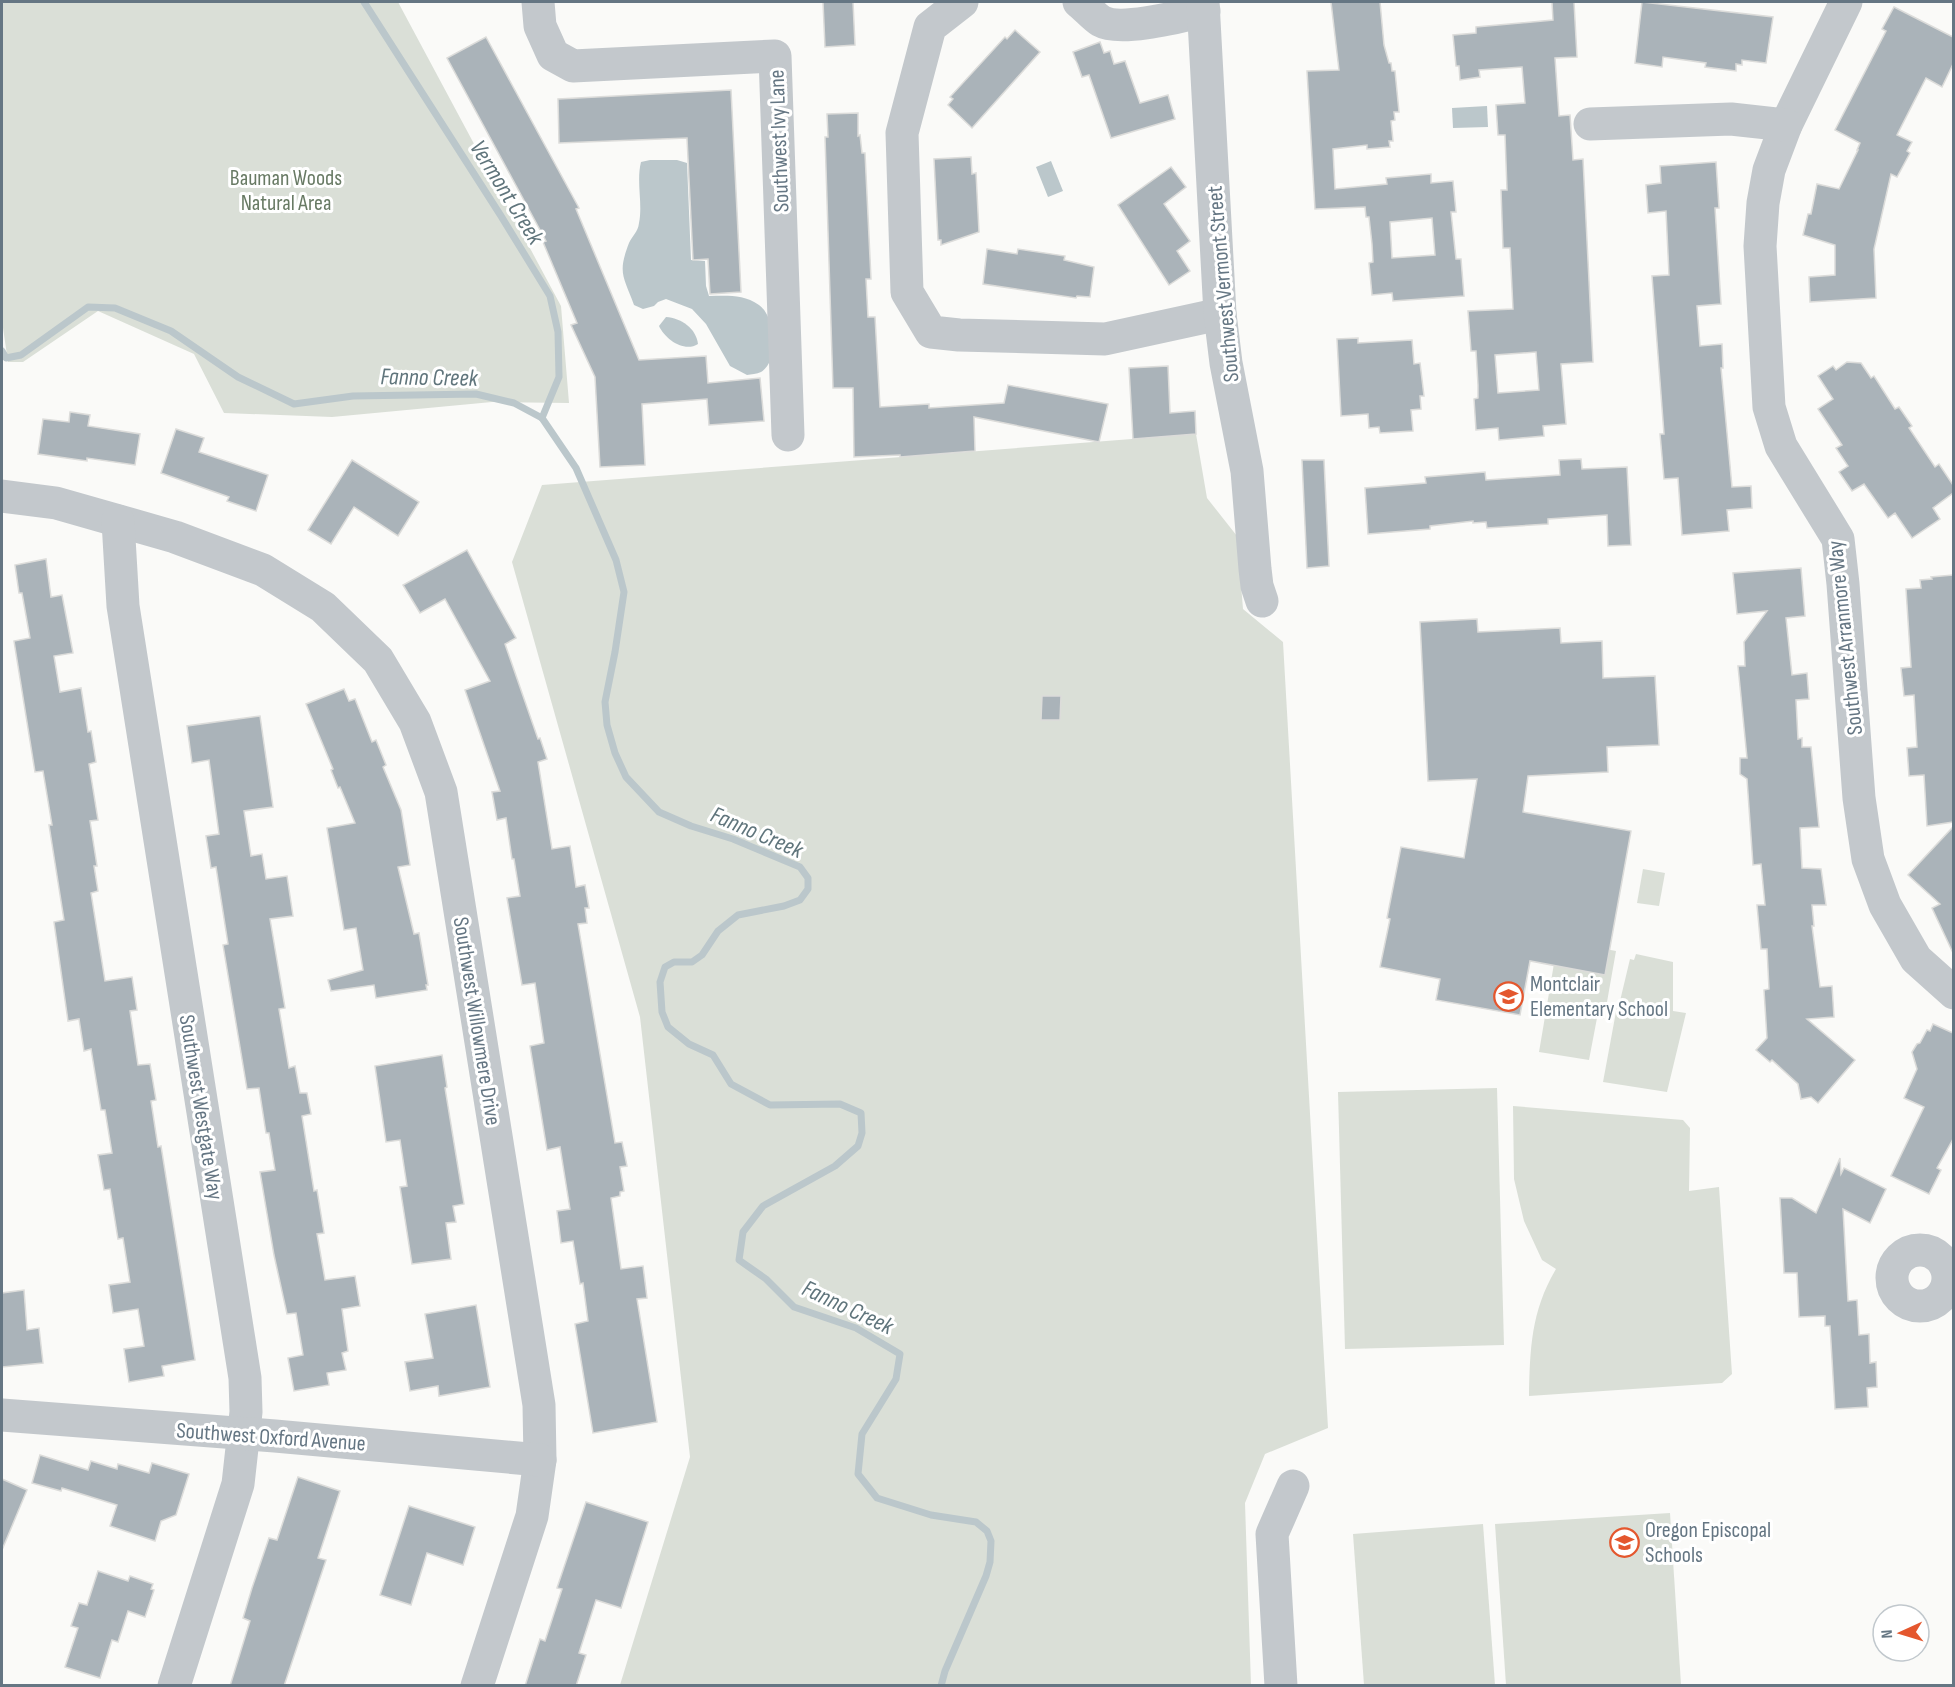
<svg xmlns="http://www.w3.org/2000/svg" width="1955" height="1687" font-family="'Sofia Sans Condensed',sans-serif">
<style>
.green{fill:#dadfd7}
.water{fill:#bbc7cb}
.lines{fill:none;stroke-linecap:round;stroke-linejoin:round}
.stream{stroke:#bbc7cb;stroke-width:7}
.building{fill:#aab3b9;stroke:#dcdcda;stroke-width:1.5;fill-rule:evenodd}
.minor{stroke:#c3c8cc;stroke-width:33}
.labels{text-anchor:middle;stroke-width:6;stroke-linejoin:round;paint-order:stroke}
.street-label{font-size:22px;fill:#657683;stroke:#fff}
.park-label{font-size:22px;fill:#687a64;stroke:#fff}
.poi-label{font-size:22px;fill:#657683;stroke:#fff;text-anchor:start}
.water-label{font-size:24px;font-style:italic;fill:#60757c;stroke:#fff}
</style>
<rect width="100%" height="100%" fill="#fafaf8"/>
<g class="green">
<polygon points="2,2 398,2 561,306 569,403 492,402 332,417 224,413 194,354 98,311 23,362 8,362 2,321"/>
<polygon points="1196,434 1207,498 1237,536 1243,609 1283,642 1328,1428 1265,1454 1245,1503 1251,1685 620,1685 690,1457 640,1017 512,562 542,485"/>
<polygon points="1643,869 1665,873 1659,906 1637,903"/>
<polygon points="1558,940 1616,951 1604,1019 1597,1018 1589,1060 1539,1052"/>
<polygon points="1636,954 1673,962 1673,1011 1686,1013 1667,1092 1603,1082 1618,1001 1620,1001 1630,959 1634,960"/>
<polygon points="1497,1088 1504,1345 1345,1349 1338,1092"/>
<path d="M1513,1106l170,14 7,8 -1,63 30,-4 13,187 -10,9 -193,13c1,-47 2,-85 27,-127l-14,-9 -18,-39 -10,-42z"/>
<polygon points="1670,1513 1681,1685 1506,1685 1495,1524"/>
<polygon points="1483,1524 1495,1685 1364,1685 1353,1534"/>
</g>
<g class="water">
<polygon points="1487,106 1488,127 1453,128 1452,108"/>
<path d="M650,160h27l10,3 4,97 14,1 1,25 3,10c18,0 34,-2 50,9 16,11 21,56 2,67 -4,2 -10,2 -14,3l-17,-9 -24,-42 -14,-15 -26,-10 -8,3 -4,4 -11,3 -9,-4c-10,-28 -17,-31 -5,-62 3,-7 9,-11 10,-20 4,-20 -3,-41 2,-61z"/>
<polygon points="1051,161 1063,191 1048,197 1036,167"/>
<path d="M666,317c15,1 30,11 32,27 -14,9 -33,-5 -39,-18z"/>
</g>
<g class="lines">
<g class="stream">
<polyline points="364,2 501,216 550,296 558,332 559,377 542,418"/>
<polyline points="2,351 6,358 21,355 88,307 115,308 171,331 238,377 294,404 353,396 476,394 514,403 542,418 576,468 616,560 624,592 615,652 605,702 607,725 615,753 626,777 659,812 691,826 733,839 800,867 808,878 808,889 800,900 784,906 738,915 718,931 702,955 692,962 674,962 665,967 660,982 662,1012 668,1027 689,1044 713,1055 731,1084 770,1105 840,1104 861,1113 862,1133 858,1146 835,1166 763,1206 743,1232 739,1260 766,1279 794,1307 856,1328 900,1354 896,1379 862,1434 858,1474 877,1498 931,1515 976,1522 987,1531 991,1541 990,1562 986,1576 945,1671 941,1686"/>
</g>
</g>
<g class="building">
<polygon points="823,2 853,2 855,45 825,47"/>
<path d="M1331,2h49l4,43 5,18h2l1,8h3l4,41h-5l1,8 -4,1 2,20h-4l1,6 -23,2v-4l-34,4 2,40 52,-5 -1,-6 45,-4v9l22,-2 3,31h-5l5,47h5l3,37 -71,5 -1,-8 -20,2 -3,-32 4,-1 -1,-18 -3,-27h-3l-1,-10 -50,2 -8,-138 32,-1zM1432,218l3,37 -43,3 -2,-36z"/>
<path d="M1552,2h22l3,55 -22,1 4,58 11,-1 3,45 10,-1 10,203 -32,2 5,60 -23,2 1,10 -45,4 -1,-12 -22,2 -2,-31 4,-1v-13l-2,-34h-5l-3,-40 45,-2 -3,-61h-7l-2,-58h6l-2,-55h-7l-2,-30 29,-2 -3,-36 -43,3 1,7 -20,3 -1,-14h-3l-3,-31 23,-2v-6l77,-7zM1536,352l3,38 -41,3 -3,-38z"/>
<polygon points="1642,2 1773,17 1766,63 1742,60 1742,65 1736,64 1736,71 1705,67 1706,63 1663,57 1662,67 1635,63"/>
<polygon points="1894,7 1953,37 1953,64 1942,87 1926,78 1897,135 1912,142 1907,151 1910,153 1897,177 1891,174 1874,249 1876,298 1810,302 1809,277 1835,275 1835,245 1803,235 1808,214 1811,214 1817,184 1839,189 1858,150 1857,150 1860,143 1835,130 1886,31 1882,29"/>
<polygon points="1015,30 1040,52 972,128 948,105 953,99 950,97 1005,37 1007,39"/>
<polygon points="486,37 579,208 576,209 639,360 706,356 708,383 760,378 764,421 709,425 707,399 642,404 645,465 600,467 595,377 571,325 577,323 543,242 546,241 447,58"/>
<polygon points="1100,42 1104,53 1110,51 1114,64 1125,61 1140,103 1168,95 1175,119 1111,138 1089,75 1082,77 1073,52"/>
<polygon points="731,90 741,292 710,294 708,259 693,260 687,138 559,143 558,99"/>
<polygon points="858,113 858,136 860,135 862,153 865,153 871,279 866,279 868,317 875,317 880,407 929,404 929,408 1004,403 1008,385 1108,404 1099,442 974,417 975,451 900,457 900,455 854,457 853,388 833,388 825,137 828,137 827,114"/>
<polygon points="971,157 972,174 976,173 979,232 941,245 941,240 938,240 934,159"/>
<polygon points="1716,162 1719,208 1715,208 1721,304 1697,306 1700,346 1722,344 1723,368 1721,368 1732,487 1751,486 1752,508 1727,510 1729,531 1682,535 1678,478 1664,479 1660,434 1664,434 1652,276 1669,275 1666,211 1648,213 1646,185 1661,183 1660,166"/>
<polygon points="1171,167 1186,187 1164,204 1190,241 1177,251 1190,271 1169,285 1118,205"/>
<polygon points="987,249 1017,254 1018,249 1065,256 1064,260 1094,267 1090,297 1077,296 1076,298 983,284"/>
<polygon points="1358,338 1358,343 1412,340 1414,364 1420,363 1424,396 1420,396 1421,409 1411,410 1413,431 1380,433 1379,427 1369,428 1368,414 1341,416 1337,339"/>
<polygon points="1847,362 1861,363 1871,378 1874,376 1895,409 1899,407 1912,426 1909,428 1935,467 1939,464 1953,485 1953,493 1933,508 1940,519 1912,538 1895,513 1888,518 1864,484 1852,491 1839,472 1848,466 1836,448 1842,445 1818,409 1833,399 1818,376 1833,366 1836,370"/>
<polygon points="1168,366 1170,413 1195,411 1196,434 1133,439 1129,368"/>
<polygon points="70,412 90,415 88,426 140,434 135,465 87,458 87,461 38,454 43,419 69,422"/>
<polygon points="176,429 204,438 199,452 268,475 256,511 227,501 229,497 161,473"/>
<polygon points="1581,459 1582,469 1627,467 1631,545 1608,546 1607,515 1548,519 1548,524 1487,528 1486,522 1473,523 1473,521 1430,526 1430,529 1368,534 1365,488 1426,483 1425,477 1485,472 1486,480 1560,475 1559,460"/>
<polygon points="352,460 419,502 398,536 354,507 331,544 308,530"/>
<polygon points="1302,460 1324,460 1329,566 1307,568"/>
<polygon points="467,550 516,638 505,644 538,739 540,738 547,759 538,762 552,849 570,846 576,887 585,885 589,908 585,908 587,923 578,924 615,1143 622,1142 627,1166 620,1167 624,1191 620,1192 620,1196 611,1198 621,1269 643,1266 647,1298 637,1299 657,1422 593,1433 575,1324 588,1321 583,1283 580,1284 573,1241 561,1243 557,1211 570,1209 560,1147 547,1150 530,1046 544,1043 535,983 522,985 507,898 520,896 514,859 512,859 506,818 497,820 492,792 500,791 465,690 490,681 445,599 420,613 403,585"/>
<polygon points="46,559 51,597 62,595 73,653 54,656 60,692 81,688 88,732 91,731 96,762 89,764 98,820 90,821 97,866 94,866 98,891 91,893 105,981 132,977 137,1010 130,1011 138,1065 150,1064 156,1100 151,1101 158,1147 161,1146 195,1360 162,1366 164,1376 129,1382 124,1349 144,1346 138,1309 113,1313 109,1285 130,1282 123,1238 118,1239 110,1189 104,1190 98,1155 112,1153 105,1110 101,1110 91,1049 84,1051 79,1019 68,1021 54,922 64,920 49,825 52,825 43,771 35,772 14,641 30,638 22,593 19,593 15,565"/>
<polygon points="1801,568 1805,616 1786,618 1792,675 1807,673 1809,699 1796,700 1798,739 1802,738 1802,747 1811,747 1819,827 1800,828 1802,868 1821,869 1826,905 1812,905 1814,926 1812,926 1820,987 1832,986 1834,1017 1807,1019 1855,1060 1818,1103 1811,1097 1801,1099 1798,1084 1772,1060 1770,1062 1756,1050 1767,1038 1764,990 1769,989 1767,949 1761,949 1757,905 1765,905 1761,864 1753,865 1747,779 1740,774 1740,758 1747,758 1738,666 1745,666 1744,642 1767,611 1737,614 1733,573"/>
<polygon points="1953,575 1953,822 1927,826 1924,775 1909,776 1907,748 1917,747 1914,695 1904,696 1901,668 1911,667 1906,589 1921,588 1920,580 1932,579 1931,577"/>
<polygon points="1477,619 1478,632 1560,628 1561,643 1602,641 1603,678 1655,676 1659,745 1607,747 1608,772 1528,776 1523,812 1631,831 1605,975 1530,961 1520,1015 1436,1000 1440,979 1380,967 1390,919 1387,918 1401,847 1464,858 1477,779 1428,781 1420,622"/>
<polygon points="344,689 349,701 355,699 372,742 376,740 386,765 383,767 401,810 410,865 398,867 414,934 419,933 428,985 426,985 427,990 376,998 374,985 331,991 328,980 363,970 356,928 344,930 327,828 355,823 340,787 338,788 331,770 333,769 306,704"/>
<polygon points="1042,696 1061,696 1060,720 1041,720"/>
<polygon points="260,716 273,807 244,811 251,856 262,854 266,879 287,876 293,916 270,919 285,1008 279,1009 289,1068 295,1066 300,1093 307,1093 311,1114 302,1116 314,1191 317,1190 324,1233 317,1234 325,1280 355,1276 360,1306 342,1309 348,1351 342,1353 346,1370 327,1373 329,1385 294,1391 288,1358 303,1355 296,1313 287,1314 274,1255 260,1172 275,1170 269,1133 266,1133 259,1088 247,1089 223,945 228,944 216,867 211,868 206,836 219,834 209,760 192,763 187,726"/>
<polygon points="1953,827 1953,953 1932,908 1940,904 1908,875"/>
<polygon points="1933,1024 1953,1033 1953,1139 1937,1168 1941,1170 1929,1194 1891,1176 1924,1107 1904,1098 1917,1069 1912,1052 1917,1044 1920,1043 1927,1030 1930,1031"/>
<polygon points="442,1055 447,1087 445,1088 464,1204 453,1206 456,1222 446,1223 451,1259 412,1264 400,1187 407,1186 400,1140 386,1142 375,1066"/>
<polygon points="1840,1158 1841,1174 1844,1168 1886,1189 1870,1223 1843,1209 1848,1301 1857,1300 1859,1335 1869,1334 1870,1363 1876,1362 1877,1387 1867,1388 1868,1407 1835,1409 1830,1326 1825,1326 1825,1316 1799,1317 1797,1273 1784,1273 1780,1198 1792,1198 1816,1213"/>
<polygon points="24,1290 27,1330 39,1328 43,1363 2,1367 2,1293"/>
<polygon points="476,1305 490,1387 439,1396 438,1386 410,1391 405,1362 433,1358 425,1314"/>
<polygon points="40,1455 88,1470 91,1461 117,1469 118,1464 149,1473 152,1463 189,1474 176,1515 161,1521 155,1541 110,1526 117,1505 62,1488 61,1491 32,1483"/>
<polygon points="298,1477 340,1491 318,1558 326,1560 284,1686 230,1686 250,1621 243,1618 252,1588 269,1538 277,1540"/>
<polygon points="2,1479 27,1490 2,1550"/>
<polygon points="586,1502 648,1522 621,1608 596,1600 579,1653 586,1655 576,1686 525,1686 540,1639 545,1641 562,1589 557,1588"/>
<polygon points="409,1506 475,1527 463,1565 427,1553 411,1605 380,1595"/>
<polygon points="98,1571 128,1581 130,1576 153,1584 151,1589 154,1590 145,1617 128,1611 118,1642 112,1640 100,1678 65,1667 78,1628 71,1626 79,1603 87,1605"/>
</g>
<g class="lines">
<g class="minor">
<polyline points="538,2 540,26 553,55 573,66 775,56 788,435"/>
<polyline points="962,2 930,27 902,133 907,292 931,332 959,335 1105,339 1220,314"/>
<path d="M1079,2c7,5 14,14 22,19 19,11 81,-5 103,-10"/>
<polyline points="1203,2 1220,314 1226,363 1247,471 1255,569 1257,586 1262,601"/>
<polyline points="1846,2 1786,125 1769,170 1763,203 1760,246 1769,407 1781,446 1838,539 1843,584 1859,798 1868,859 1885,905 1916,959 1954,993"/>
<polyline points="1590,124 1731,119 1786,125"/>
<polyline points="2,496 56,503 175,537 263,570 323,607 378,660 415,722 441,792 539,1405 540,1460 532,1516 477,1686"/>
<polyline points="118,521 123,606 245,1378 246,1412 238,1484 174,1686"/>
<circle cx="1920" cy="1278" r="28"/>
<polyline points="2,1415 275,1436 540,1460"/>
<polyline points="1281,1686 1272,1534 1293,1486"/>
</g>
</g>
<defs>
<symbol id="school-ring" viewBox="-11 -11 22 22"><circle r="9.5" fill="#fff" stroke="#e4572e" stroke-width="1.5"/><path d="M0-5L7-2L0 1L-7-2ZM-4 1L0 2.5L4 1V4Q0 6-4 4Z" fill="#e4572e"/></symbol>
</defs>
<g fill-rule="evenodd">
<use href="#school-ring" x="1492" y="980" width="33" height="33"/>
<use href="#school-ring" x="1608" y="1526" width="33" height="33"/>
</g>
<g class="labels">
<g class="street-label">
<text transform="translate(778 141) rotate(-92)" y="8">Southwest Ivy Lane</text>
<text transform="translate(1222 284) rotate(-95)" y="8">Southwest Vermont Street</text>
<text transform="translate(1844 638) rotate(-96)" y="8">Southwest Arranmore Way</text>
<text transform="translate(478 1021) rotate(81)" y="8">Southwest Willowmere Drive</text>
<text transform="translate(202 1107) rotate(81)" y="8">Southwest Westgate Way</text>
<text transform="translate(271 1436) rotate(4)" y="8">Southwest Oxford Avenue</text>
</g>
<g class="park-label">
<text x="286" y="185">Bauman Woods<tspan x="286" dy="25">Natural Area</tspan></text>
</g>
<g class="poi-label">
<text x="1530" y="991">Montclair<tspan x="1530" dy="25">Elementary School</tspan></text>
<text x="1645" y="1537">Oregon Episcopal<tspan x="1645" dy="25">Schools</tspan></text>
</g>
<g class="water-label">
<text transform="translate(507 192) rotate(58)" y="8">Vermont Creek</text>
<text transform="translate(429 377) rotate(1)" y="8">Fanno Creek</text>
<text transform="translate(757 832) rotate(23)" y="8">Fanno Creek</text>
<text transform="translate(848 1307) rotate(25)" y="8">Fanno Creek</text>
</g>
</g>
<rect width="1955" height="1687" fill="none" stroke="#657683" stroke-width="6"/>
<g transform="translate(1901 1633) rotate(266)"><circle r="28" fill="#ffffff" stroke="#c1c8cd" stroke-width="1.5"/>
<path d="M0-4.5L10 22L0 15L-10 22Z" fill="#e4572e"/>
<text y="-9" font-size="16" font-weight="bold" text-anchor="middle" fill="#657683">N</text>
</g>
</svg>
